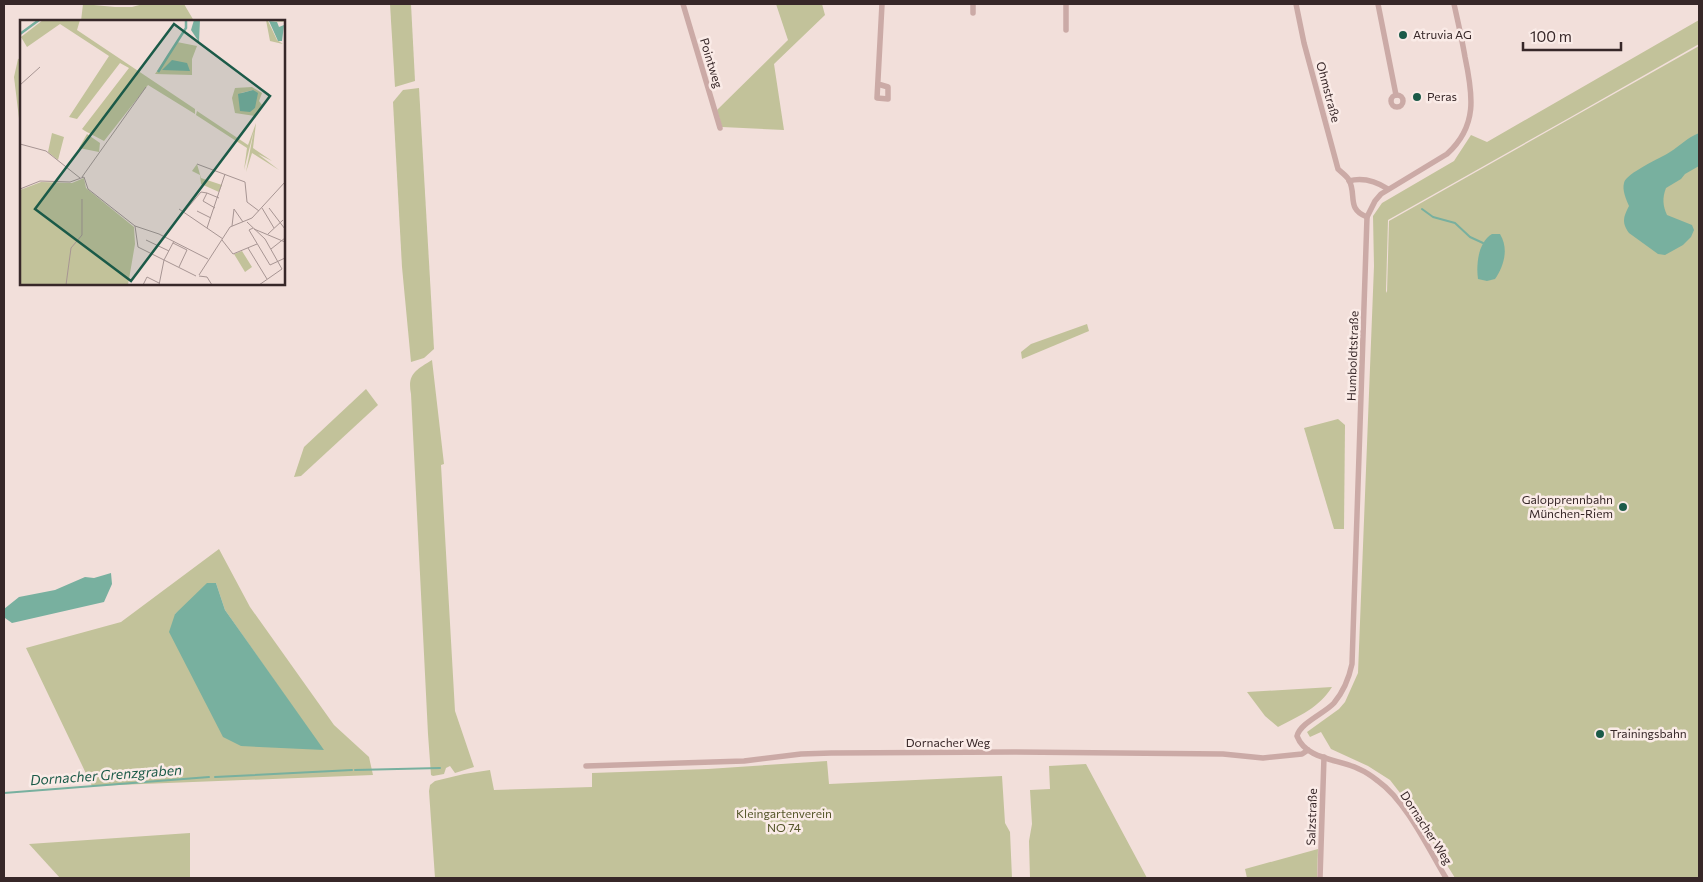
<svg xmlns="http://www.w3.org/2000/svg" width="1703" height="882" font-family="Commissioner,sans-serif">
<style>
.green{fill:#c2c29a;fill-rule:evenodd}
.water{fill:#78b09f}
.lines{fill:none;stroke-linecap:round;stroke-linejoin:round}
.stream{stroke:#78b09f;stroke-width:2}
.street{stroke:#cbaaa6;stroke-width:5.5}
.poi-dot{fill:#1b5a48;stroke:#faebe7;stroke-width:2}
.labels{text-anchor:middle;stroke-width:5;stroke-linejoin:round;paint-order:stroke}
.poi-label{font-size:12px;fill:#372728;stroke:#faebe7;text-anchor:start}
.street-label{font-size:12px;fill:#372728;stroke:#faebe7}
.park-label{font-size:12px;fill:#55562a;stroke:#faebe7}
.water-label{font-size:14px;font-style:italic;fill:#1b5a48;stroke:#faebe7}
.inset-river{fill:none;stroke:#78b09f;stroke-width:2.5}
.inset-road{fill:none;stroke:#a79593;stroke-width:1}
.view{fill:#1b5a48;fill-opacity:0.15;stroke:#1b5a48;stroke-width:2.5}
.inset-edge{fill:none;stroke:#372728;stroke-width:2.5}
</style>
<rect width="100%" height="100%" fill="#f2dfda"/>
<g class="green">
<polygon points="83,4 115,7 132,7 143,4 184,4 194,21 81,21"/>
<polygon points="390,4 411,4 415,81 395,87"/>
<polygon points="776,4 822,4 825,15 774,64 784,130 722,127 717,110 788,40"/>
<polygon points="1699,20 1699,44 1569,118 1388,220 1386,291 1387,293 1389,221 1699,46 1699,878 1455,878 1411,807 1390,780 1368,766 1331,749 1321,732 1310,737 1307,732 1339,709 1345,702 1358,673 1374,266 1373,216 1382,203 1454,161 1471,135 1487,142"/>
<polygon points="21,58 21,135 14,77 18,59"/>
<polygon points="419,88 434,349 424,358 411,362 402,267 393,102 403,90"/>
<polygon points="1087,324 1089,331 1022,359 1021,352 1031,344"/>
<path d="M432,360l12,104 -3,1 14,246 19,56 -19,6 -5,-7 -4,2 -2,6 -11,2 -2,-1 -3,-41 -17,-340c-4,-20 5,-24 21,-34z"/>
<polygon points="366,389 378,405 301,476 294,477 304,447"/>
<polygon points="1338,419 1345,425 1344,529 1334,529 1304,428"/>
<path d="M219,549l31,58 84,118 35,32 4,18 -281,11 -66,-138 95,-26zM216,583l9,27 98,140 -148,-136z"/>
<path d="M1332,687c-13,21 -33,29 -54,40l-13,-11 -18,-24z"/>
<polygon points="827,761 829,784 1002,776 1005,823 1010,832 1012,878 435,878 429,791 430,785 435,781 464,774 490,770 494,790 592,787 592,773 708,769"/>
<polygon points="1086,764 1147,878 1030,878 1029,841 1032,824 1030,790 1050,789 1049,766"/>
<polygon points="190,833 190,878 60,878 29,844"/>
<polygon points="1318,849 1317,878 1247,878 1245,869"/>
</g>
<g class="water">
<path d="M1699,133v33l-14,8 -4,5 -15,9c-4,10 -3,18 1,27l25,10 2,5 -3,7 -8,8 -18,10 -7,-1 -29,-21c-8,-11 -5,-17 0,-27 -3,-7 -7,-16 -5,-23 2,-10 37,-25 46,-31 11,-7 17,-14 29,-19z"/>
<path d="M1492,234h8c9,15 4,32 -5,45l-8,2 -9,-2c-2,-14 0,-37 14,-45z"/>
<polygon points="111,573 112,584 104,602 12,623 5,618 4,609 19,597 55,590 85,577 94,578"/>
<polygon points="207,583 216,583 225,610 324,750 241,746 223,737 169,632 175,614"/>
</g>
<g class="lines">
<g class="stream">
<polyline points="1422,209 1433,217 1455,223 1470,237 1483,243"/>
<polyline points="355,770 440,768"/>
<polyline points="215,777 352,770"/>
<polyline points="4,793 209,777"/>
</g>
<g class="street">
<polyline points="683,4 720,128"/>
<path d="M1296,4l8,39 34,126c3,3 9,7 11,11 8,15 -3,29 18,37"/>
<polyline points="1378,4 1396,95"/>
<polyline points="973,13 973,4"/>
<polyline points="1066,30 1066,4"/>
<polyline points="878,84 888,87 888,99 877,98 882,4"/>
<circle cx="1397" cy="101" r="6"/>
<path d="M1349,181c14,-4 28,1 39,8"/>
<polyline points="586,766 744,761 801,754 831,753 1013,752 1223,754 1263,758 1302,754 1308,750"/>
<polyline points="1320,878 1324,757"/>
<path d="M1446,878c-18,-30 -40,-77 -68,-97 -5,-4 -12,-9 -19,-12 -20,-10 -53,-9 -62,-33 3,-13 28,-23 37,-33 10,-12 15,-25 18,-39l15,-447 8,-16 6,-7 66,-40c31,-28 26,-59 18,-97 -3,-18 -7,-35 -11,-53"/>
</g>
</g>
<g class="poi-dot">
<circle cx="1403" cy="35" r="5"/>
<circle cx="1417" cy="97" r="5"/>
<circle cx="1623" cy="507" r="5"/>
<circle cx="1600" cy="734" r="5"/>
</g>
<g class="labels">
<g class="poi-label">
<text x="1413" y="39">Atruvia AG</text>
<text x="1427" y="101">Peras</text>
<text x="1613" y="504" text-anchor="end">Galopprennbahn<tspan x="1613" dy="14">München-Riem</tspan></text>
<text x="1610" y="738">Trainingsbahn</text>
</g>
<g class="street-label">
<text transform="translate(711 63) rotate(73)" y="4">Pointweg</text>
<text transform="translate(1328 92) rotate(75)" y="4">Ohmstraße</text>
<text transform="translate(1353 356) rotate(-88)" y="4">Humboldtstraße</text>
<text x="948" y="747">Dornacher Weg</text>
<text transform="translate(1312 817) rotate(-88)" y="4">Salzstraße</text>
<text transform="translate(1426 828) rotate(57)" y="4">Dornacher Weg</text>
</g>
<g class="park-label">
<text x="784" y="818">Kleingartenverein<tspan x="784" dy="14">NO 74</tspan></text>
</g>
<g class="water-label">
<text transform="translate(106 775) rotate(-4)" y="5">Dornacher Grenzgraben</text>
</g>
</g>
<g transform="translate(20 20)">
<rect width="265" height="265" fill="#f2dfda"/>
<path d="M23,0h37l-3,10 118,79v5l-47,-29 -44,56 -19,-10 -3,-2 47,-61 -9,-5 -43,56 -8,-2 40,-61 -49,-32 -33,23 -6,-10zM246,0h13l6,2 -17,-1 9,19 6,4 -13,-3zM157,22l20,4 -5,13v16l-37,-1zM232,67l10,6 -3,8 3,4 -7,11 -20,-3 -3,-15 3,-10zM233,70l2,18 -12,3 -2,-18zM177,91l51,34 8,-22 -3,25 19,13 -14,-7 21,16 -27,-17 -6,19 8,-42 -10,40 3,-22 -51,-33zM32,113l12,4 -6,23 -10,-8zM67,114l13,9 -1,9 -20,-4zM177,144l4,14 21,7 -3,7 -18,-8 -1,-9 -8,-4zM64,158l2,10 48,39 1,17 -7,41h-108v-95l21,-8 31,1zM222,231l10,16 -7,5 -11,-18z" fill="#c2c29a" fill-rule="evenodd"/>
<path d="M174,0h6l-1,22 -8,-12zM249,1l8,1 2,5 5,-2 -2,16h-4zM152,40l15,3 3,8 -28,-1zM233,70l5,3 -3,15 -5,4 -10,-1 -2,-17z" fill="#78b09f"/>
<path class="inset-river" d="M0,14l19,-14M148,36l18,-28v-8M138,52l10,-16"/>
<path class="inset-road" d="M0,65l20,-18M0,124l26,7 34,27M177,144l48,18 2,20 12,9M62,157l64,-90M0,169l20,-8 30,1 14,-5 4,12 47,37 3,21 58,29M195,188l-12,-7 4,-8 12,5M242,188l12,20M249,188l16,21M159,189l44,30M177,191l14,7M164,192l17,-20 6,1M227,202l18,17 17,30 -23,16M115,206l24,8 49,25M212,206l2,-17 9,13M187,208l18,-54M233,208l-4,2 21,35 15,-7M234,209l31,13M248,214l15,-14M126,220l23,11M202,220l11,14 24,-10M153,223l14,7 -8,17M228,228l19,31M251,229l14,-11M179,255l31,-48 22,-9 33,-36M179,256l8,1 5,8M46,265l5,-37 11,-13v-36M123,265l4,-8 12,6M139,265l5,-25 10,-19"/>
<path class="view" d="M154,4l96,72 -139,185 -96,-72z"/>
<rect width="265" height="265" class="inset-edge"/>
</g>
<rect width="1703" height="882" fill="none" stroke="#372728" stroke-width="10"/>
<path d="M1523 42v8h98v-8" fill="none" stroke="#372728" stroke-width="2.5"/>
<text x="1530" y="42" font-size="15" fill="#372728" stroke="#faebe7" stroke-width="4" paint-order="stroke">100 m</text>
</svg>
